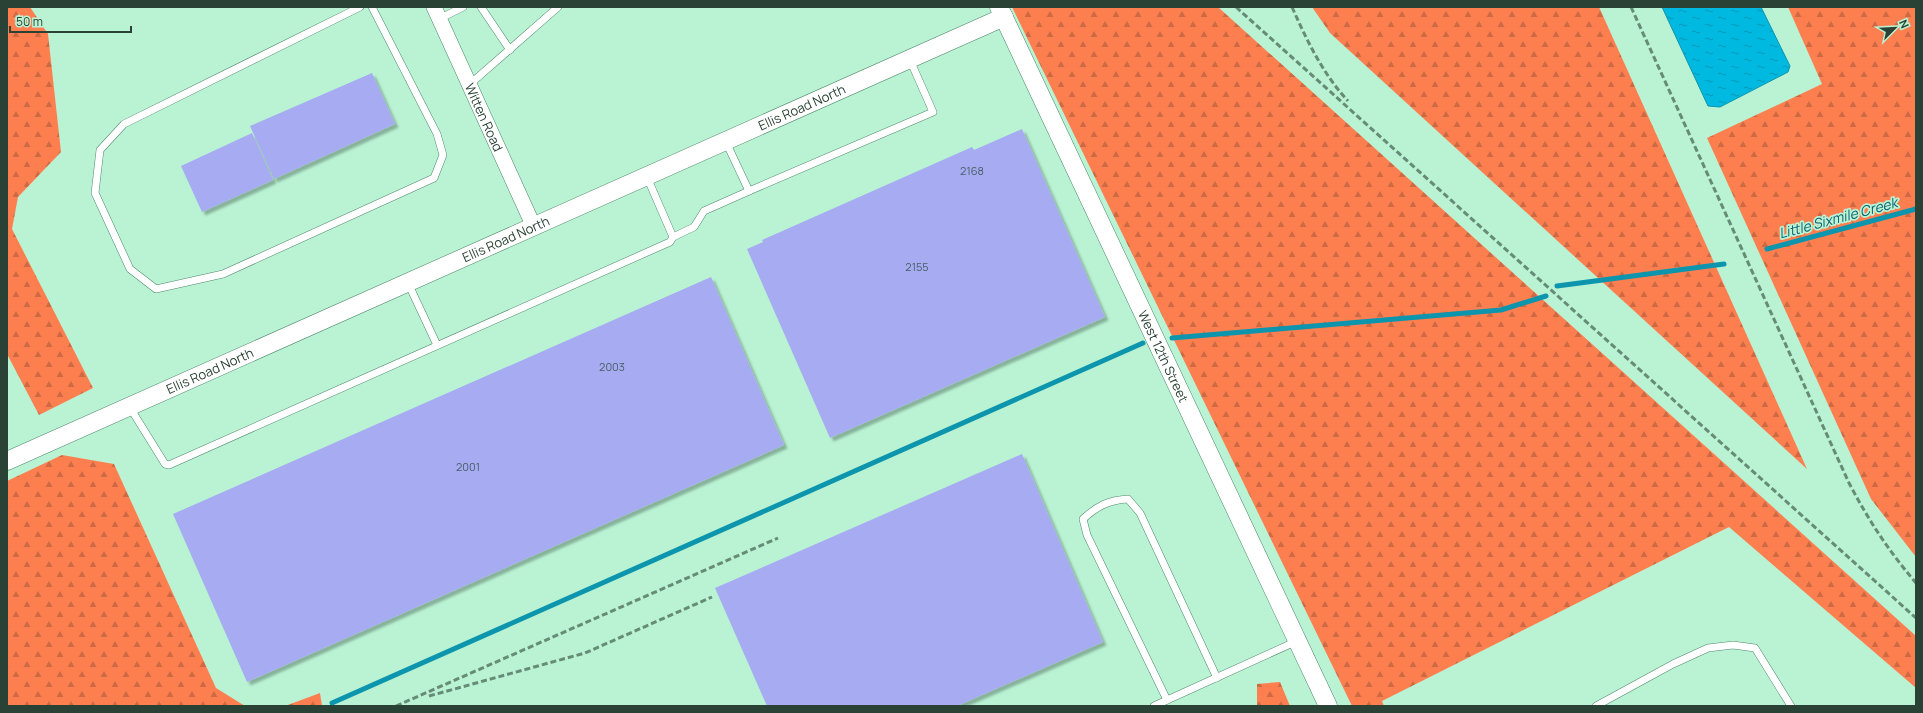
<svg xmlns="http://www.w3.org/2000/svg" width="1923" height="713" font-family="Manrope,sans-serif">
<style>
.forest{fill:url(#forest-firs)}
.water{fill:url(#water-ripples);stroke:#0d95ad}
.lines{fill:none;stroke-linecap:round;stroke-linejoin:round}
.stream{stroke:#0d95ad;stroke-width:5}
.building{fill:#a7acf2;filter:url(#shadow)}
.service-casing{stroke:#51886c;stroke-width:8}
.minor-casing{stroke:#51886c;stroke-width:16}
.tertiary-casing{stroke:#51886c;stroke-width:19}
.service{stroke:#fff;stroke-width:7}
.minor{stroke:#fff;stroke-width:15}
.tertiary{stroke:#fff;stroke-width:18}
.rail{stroke:#668b77;stroke-width:3;stroke-dasharray:6 3;stroke-linecap:butt}
.labels{text-anchor:middle;stroke-width:3.5;stroke-linejoin:round;paint-order:stroke}
.number-label{font-size:11px;fill:#495c64}
.street-label{font-size:13px;fill:#2a4135;stroke:#b9f3d3}
.water-label{font-size:14px;font-style:italic;fill:#0e6075;stroke:#b9f3d3}
</style>
<defs>
<pattern id="forest-firs" width="22" height="20" patternUnits="userSpaceOnUse"><rect width="22" height="20" fill="#fd7f50"/><path d="M5 1l3.5 6h-7zM16 11l3.5 6h-7z" fill="#cd6a43"/></pattern>
<pattern id="water-ripples" width="26" height="14" patternUnits="userSpaceOnUse"><rect width="26" height="14" fill="#00b9e1"/><path d="M2 4q2-2 4 0t4 0M15 11q2-2 4 0t4 0" fill="none" stroke="#0398b7"/></pattern>
<filter id="shadow"><feDropShadow dx="3.5" dy="3.5" stdDeviation="1" flood-color="#0004"/></filter>
</defs>
<rect width="100%" height="100%" fill="#b9f3d3"/>
<g class="forest">
<polygon points="7,7 30,7 48,34 61,152 18,197 12,229 93,388 39,415 7,354"/>
<polygon points="1012,7 1218,7 1916,636 1916,688 1729,527 1382,701 1384,706 1352,706"/>
<polygon points="1312,7 1599,7 1807,469 1330,33"/>
<polygon points="1788,7 1916,7 1916,557 1871,499 1707,138 1822,84"/>
<polygon points="62,455 114,464 216,688 245,706 7,706 7,481"/>
<polygon points="1280,682 1290,706 1257,706 1257,684"/>
<polygon points="320,693 322,706 285,706"/>
</g>
<polygon class="water" points="1662,7 1761,7 1790,66 1788,72 1720,107 1708,106"/>
<g class="lines">
<g class="stream">
<polyline points="1767,249 1916,209"/>
<polyline points="1557,286 1724,264"/>
<polyline points="1172,338 1501,310 1546,296"/>
<polyline points="332,703 1143,343"/>
</g>
</g>
<g class="building">
<polygon points="372,73 395,124 274,179 250,126"/>
<polygon points="1022,129 1105,317 830,438 747,249 763,242 762,240 972,147 974,150"/>
<polygon points="252,133 273,180 202,212 181,166"/>
<polygon points="711,277 784,445 247,682 173,514"/>
<polygon points="1022,454 1103,642 957,706 767,706 715,588"/>
</g>
<g class="lines">
<defs>
<g id="service">
<polyline points="360,7 124,124 100,150 95,193 130,269 156,289 223,274 434,178 443,155 437,134 372,7"/>
<polyline points="481,7 510,50"/>
<polyline points="439,19 463,7"/>
<polyline points="469,85 558,7"/>
<polyline points="726,142 749,191 933,112 910,60"/>
<polyline points="673,237 694,227 704,211 749,191"/>
<polyline points="408,283 437,345"/>
<polyline points="129,406 165,464 169,465 670,242 673,237 647,177"/>
<path d="M1167,700l-80,-165 -4,-16c14,-13 26,-19 45,-20l12,14 77,165"/>
<polyline points="1154,706 1297,641"/>
<polyline points="1596,706 1673,664 1708,648 1733,645 1755,648 1791,706"/>
</g>
<g id="minor">
<path id="s1" d="M434,7l100,220"/>
</g>
<g id="tertiary">
<path id="s2" d="M999,7l329,699"/>
<path id="s3" d="M7,461l997,-444"/>
</g>
</defs>
<use href="#service" class="service-casing"/>
<use href="#minor" class="minor-casing"/>
<use href="#tertiary" class="tertiary-casing"/>
<use href="#service" class="service"/>
<use href="#minor" class="minor"/>
<use href="#tertiary" class="tertiary"/>
<g class="rail">
<polyline points="1236,7 1916,618"/>
<path d="M1292,7c15,34 31,67 56,94"/>
<path d="M1631,7l218,476c20,38 39,67 67,100"/>
<polyline points="429,696 585,653 712,597"/>
<polyline points="396,706 778,538"/>
</g>
</g>
<g class="labels">
<g class="number-label">
<text x="972" y="175">2168</text>
<text x="917" y="271">2155</text>
<text x="612" y="371">2003</text>
<text x="468" y="471">2001</text>
</g>
<g class="street-label">
<text dy="5" stroke="none"><textPath href="#s3" startOffset="870">Ellis Road North</textPath></text>
<text dy="5" stroke="none"><textPath href="#s1" startOffset="121">Witten Road</textPath></text>
<text dy="5" stroke="none"><textPath href="#s3" startOffset="546">Ellis Road North</textPath></text>
<text dy="5" stroke="none"><textPath href="#s2" startOffset="386">West 12th Street</textPath></text>
<text dy="5" stroke="none"><textPath href="#s3" startOffset="222">Ellis Road North</textPath></text>
</g>
<g class="water-label">
<text transform="translate(1838 218) rotate(-15)" y="5">Little Sixmile Creek</text>
</g>
</g>
<rect width="1923" height="713" fill="none" stroke="#2a4135" stroke-width="16"/>
<g transform="translate(1895 28) rotate(66)" stroke="#b9f3d3" stroke-width="3" paint-order="stroke">
<path d="M0-3L7 15L0 10L-7 15Z" fill="#2a4135"/>
<text y="-6" font-size="11" font-weight="bold" text-anchor="middle" fill="#2a4135">N</text>
</g>
<path d="M10 26v6h121v-6" fill="none" stroke="#2a4135" stroke-width="2"/>
<text x="16" y="26" font-size="12" fill="#2a4135" stroke="#b9f3d3" stroke-width="3" paint-order="stroke">50 m</text>
</svg>
